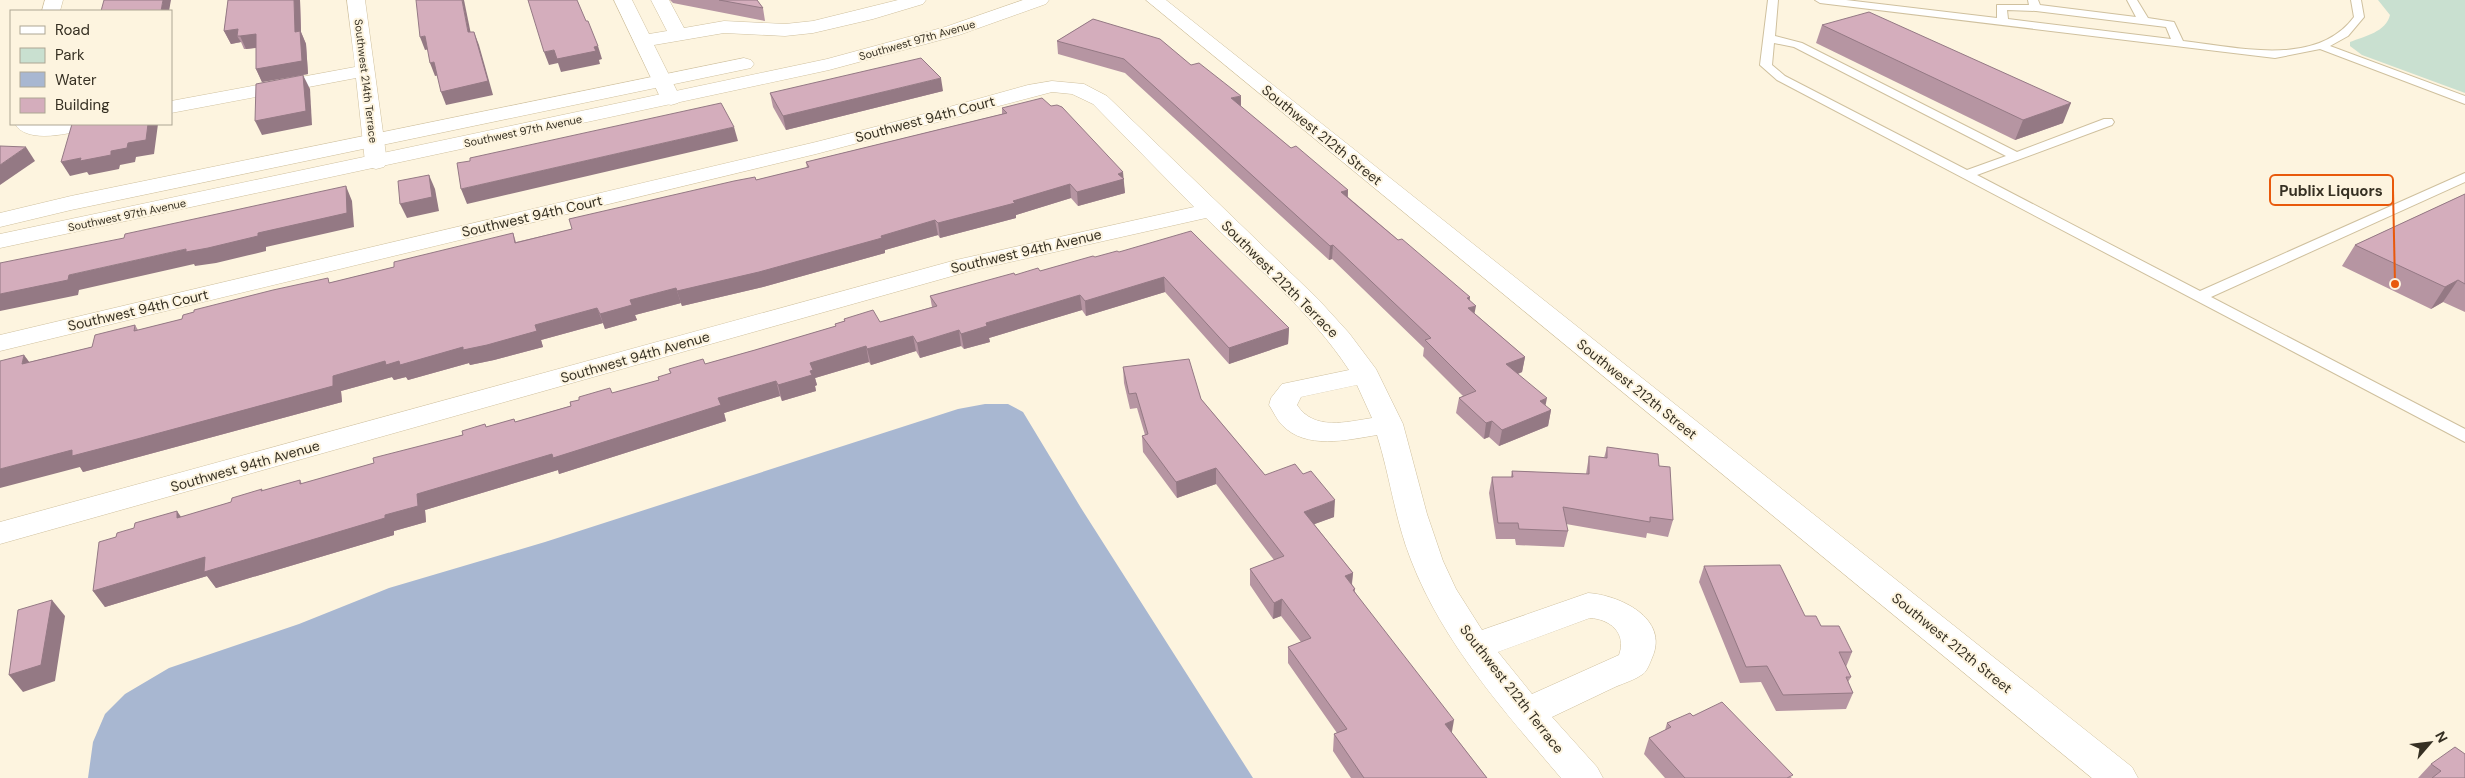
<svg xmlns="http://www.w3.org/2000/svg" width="2465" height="778" font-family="'DM Sans',sans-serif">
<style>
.green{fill:#c9e0d0}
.water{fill:#a8b7d1}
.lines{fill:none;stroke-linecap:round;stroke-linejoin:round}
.service-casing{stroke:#cfc09e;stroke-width:2}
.minor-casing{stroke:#cfc09e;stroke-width:1}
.tertiary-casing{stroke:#cfc09e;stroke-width:1}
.service{fill:#fff;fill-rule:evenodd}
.minor{fill:#fff;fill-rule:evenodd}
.tertiary{fill:#fff;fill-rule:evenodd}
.wall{fill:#b695a2}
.shaded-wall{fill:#947984}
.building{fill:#d4adbc;stroke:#947984}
.labels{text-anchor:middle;stroke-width:4;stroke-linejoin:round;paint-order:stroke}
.far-street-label{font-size:11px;fill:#363023;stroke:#fdf4df}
.street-label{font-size:14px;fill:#363023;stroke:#fdf4df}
.leader{fill:none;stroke:#e8590c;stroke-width:2}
.callout-dot{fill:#e8590c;stroke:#fdf4df;stroke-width:2}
.callout{fill:#fdf4df;stroke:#e8590c;stroke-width:2}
.callout-label{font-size:15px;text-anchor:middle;font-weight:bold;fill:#363023}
</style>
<rect width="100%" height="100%" fill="#fdf4df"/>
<path class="green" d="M2378,0h87v93l-103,-38 -12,-9v-4c15,-6 36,-10 40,-27z"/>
<polygon class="water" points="985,404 1008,404 1023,412 1081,508 1253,778 88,778 93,742 105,714 125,694 169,668 299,624 389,588 545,542 958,409"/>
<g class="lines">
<defs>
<g id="service">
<path d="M1768,0h10l-3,36 27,7 215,109 87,-33h8l2,3 -2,3 -135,50 223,116 265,-118v9l-254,115 254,132v13l-688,-362 -17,-15zM1774,43l20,4 212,109 -39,14 -182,-94 -13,-11z"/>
<path d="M1815,0h31l151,18v-13h32l-1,-5h10l2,5 96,12 -9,-17h10l11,18 26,4 9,19c54,6 133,27 171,-24l-3,-17h10l3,17 -16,19 -18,10 135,50v8l-145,-55 -45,9 -455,-55zM2007,10l29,1 130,16 5,12 -163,-20z"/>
</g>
<g id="minor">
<polygon points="45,0 63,0 60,11 42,11"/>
<polygon points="347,0 365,0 387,162 384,167 376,169 368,167 365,162 356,78 171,113 171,101 355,67"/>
<polygon points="614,0 632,0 649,34 667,31 651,0 669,0 684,28 724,21 785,24 813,21 898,0 926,0 923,4 873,19 813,33 785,36 724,33 654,45 681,99 678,103 671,105 664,103 661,99"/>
<path d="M1052,81l32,3 23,12 211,203 31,34 27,36 27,55 24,90 16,47 13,28 26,41 106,-37c31,2 82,25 64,65 -2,5 -5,13 -9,16 -8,6 -19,9 -28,13 -21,10 -42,20 -63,30l45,50 6,11h-42c-57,-67 -118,-135 -150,-218 -16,-40 -21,-84 -34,-125 -30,5 -71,15 -95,-10 -5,-5 -9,-14 -13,-20l2,-7 11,-14 67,-14c-38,-58 -94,-104 -143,-152l-236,53 -970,273v-22l956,-262 238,-53 -101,-103 -21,-10 -20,-2 -236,62 -816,197v-16l816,-193 90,-23 122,-34zM1357,385l15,33c-26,4 -58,13 -75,-13l4,-8zM1590,618c20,1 37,15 29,37l-87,39 -34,-42z"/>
<path d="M15,124h79l-3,4c-19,5 -64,17 -76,-4z"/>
</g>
<g id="tertiary">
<polygon points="1023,0 1049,0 1046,4 959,35 829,70 0,248 0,234 827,59 945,27"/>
<polygon points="1146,0 1166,0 2132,767 2138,778 2092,778"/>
<polygon points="744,58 751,60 754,64 751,68 71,210 0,227 0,213 71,196"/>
</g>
</defs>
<use href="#service" class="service-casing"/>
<use href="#minor" class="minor-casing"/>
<use href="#tertiary" class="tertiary-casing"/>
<use href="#service" class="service"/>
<use href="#minor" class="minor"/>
<use href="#tertiary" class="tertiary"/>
</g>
<g class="wall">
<polygon points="228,0 300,0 301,32 306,44 308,74 262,82 256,69 256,48 246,49 244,49 241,42 231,44 224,31"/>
<polygon points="670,0 757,0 763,8 765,21 673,3"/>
<polygon points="1093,19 1241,107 1291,148 1348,190 1348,197 1470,301 1474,313 1525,357 1522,372 1518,374 1545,406 1551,410 1548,426 1499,446 1489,437 1484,439 1456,413 1459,398 1463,396 1423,356 1424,348 1332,259 1329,260 1125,73 1058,54 1057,41"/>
<polygon points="1822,25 2063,123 2015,140 1816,43"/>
<polygon points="943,91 786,130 773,107 770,93"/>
<polygon points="1002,108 1123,179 1125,193 1078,206 1071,198 1016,215 1016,218 940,238 938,235 885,250 885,253 763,287 682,306 681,303 635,315 637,320 605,329 603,323 541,340 543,347 494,360 470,365 469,363 408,380 406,377 394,380 392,377 341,391 342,402 83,472 80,467 24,355 29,362 92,347 135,325 138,330 394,267 513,233 516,242 572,229 756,180 807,168 806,162 1002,114"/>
<polygon points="2465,194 2465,312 2443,302 2431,309 2342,266 2355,245"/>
<polygon points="1119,252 1289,328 1288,344 1229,364 1165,292 1086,316 1082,310 989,338 990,342 964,349 961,346 920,358 916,351 871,365 869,362 815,378 817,385 815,386 816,391 782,401 780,396 724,413 726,421 559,474 558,470 425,510 426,522 394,531 394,535 216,588 207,576 105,607 93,591 116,537 231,502 262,489 262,491 300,480 302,484 374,463 486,427 514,419 515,422 659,380 670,373 669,369 705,364 755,350 836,326 835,324 844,321 844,319 880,322 932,307 930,296 1015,275 1040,271"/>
<polygon points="1123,367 1201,399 1265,475 1334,517 1314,524 1353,573 1352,584 1355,589 1355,592 1452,733 1487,778 1351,778 1333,751 1334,734 1337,733 1288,663 1288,647 1301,642 1281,616 1273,619 1250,585 1250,569 1274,560 1216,484 1177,498 1143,452 1142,436 1145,435 1137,408 1130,409 1124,383"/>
<polygon points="1607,447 1659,466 1673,520 1668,537 1647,533 1646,538 1566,524 1568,531 1564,547 1516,545 1515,539 1496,539 1489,493 1492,477 1511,477 1512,471 1586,474 1589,456 1604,458"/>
<polygon points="1704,566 1805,616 1821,626 1852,652 1846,667 1851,677 1848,682 1853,693 1846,709 1776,711 1761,682 1740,683 1699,582"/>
<polygon points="1693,716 1792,778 1665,778 1644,754 1649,738 1665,730 1667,723"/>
<polygon points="2431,764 2465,778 2418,778"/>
</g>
<g class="shaded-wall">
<polygon points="163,0 171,0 169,11 161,11"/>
<polygon points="294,0 300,0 301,32 306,44 308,74 262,82 256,69 295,32"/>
<polygon points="462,0 464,0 473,44 468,32"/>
<polygon points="238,29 256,34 262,47 246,49 240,36 237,36 241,42 231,44 224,31"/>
<polygon points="474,32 479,45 493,95 446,105 441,92"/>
<polygon points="425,36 430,49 425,50 420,37"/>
<polygon points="598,46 602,59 599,60 600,64 561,72 558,63 549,65 544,52 554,50"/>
<polygon points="434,62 440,75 435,76 430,63"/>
<polygon points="303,75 310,89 312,125 262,135 255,121"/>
<polygon points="941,78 943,91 786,130 783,116"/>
<polygon points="1241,96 1241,109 1231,98"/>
<polygon points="2071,103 2063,123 2015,140 2023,120"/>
<polygon points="148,124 158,124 154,154 136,157 135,162 120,165 119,169 89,175 87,172 70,176 61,162 111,151 128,143"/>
<polygon points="734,127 738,141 467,204 461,189"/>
<polygon points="26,147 35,161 0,185 0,165"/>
<polygon points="1123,172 1125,193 1078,206 1077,192"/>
<polygon points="429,175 435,189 439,211 407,218 400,204"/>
<polygon points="1070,184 1071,198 1016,215 1016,218 940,238 938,223"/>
<polygon points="346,186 352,201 354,227 266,247 266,251 216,263 195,266 194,264 79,290 78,295 0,311 0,294 69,275 258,233"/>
<polygon points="1348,190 1347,204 1341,192"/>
<polygon points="935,220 938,235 885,250 885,253 763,287 682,306 677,291 881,236"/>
<polygon points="1333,245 1332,259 1329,260 1330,246"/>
<polygon points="1164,277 1165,292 1086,316 1085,301"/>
<polygon points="2458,280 2443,302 2431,309 2445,287"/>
<polygon points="676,288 681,303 635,315 637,320 605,329 600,314 630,300"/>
<polygon points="1080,295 1082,310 989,338 990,342 964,349 961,334 986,323"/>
<polygon points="1470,297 1469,308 1476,306 1473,321 1466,323 1467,298"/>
<polygon points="597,308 603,323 541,340 543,347 494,360 470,365 469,363 408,380 406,377 394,380 392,377 341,391 342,402 83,472 80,467 0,488 0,469 385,361 535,325"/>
<polygon points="1289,328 1288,344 1229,364 1229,348"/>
<polygon points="959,330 961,346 920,358 917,343"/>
<polygon points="913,336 916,351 871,365 867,349"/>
<polygon points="866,346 869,362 815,378 817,385 815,386 816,391 782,401 778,385 810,371 810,363"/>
<polygon points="24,355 35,370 22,364"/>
<polygon points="1525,357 1522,372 1504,379 1506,364"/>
<polygon points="776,381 780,396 724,413 726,421 559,474 558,470 425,510 426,522 394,531 394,535 216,588 207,576 105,607 93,591 205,557 385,515 417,494 718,398"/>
<polygon points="1547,398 1544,413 1551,410 1548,426 1499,446 1502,430 1540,401"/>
<polygon points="1492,421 1489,437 1484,439 1486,423"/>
<polygon points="1216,468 1216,484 1177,498 1176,482"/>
<polygon points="1335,500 1334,517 1304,528 1304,512"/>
<polygon points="177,511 188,527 177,518"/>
<polygon points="1353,573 1351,589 1345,576"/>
<polygon points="1282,599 1281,616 1273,619 1274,603"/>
<polygon points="52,600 65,616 55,681 23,692 9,675"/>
<polygon points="1454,720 1451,737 1445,724"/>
</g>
<g class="building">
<polygon points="104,0 163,0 161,11 101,11"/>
<polygon points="228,0 294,0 295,32 300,31 302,61 256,69 256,34 240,36 237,36 238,29 224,31"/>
<polygon points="416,0 462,0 468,32 474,32 488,81 441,92 434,62 430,63 425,36 420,37"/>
<polygon points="528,0 577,0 586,21 588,21 598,46 594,47 596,51 557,59 554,50 544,52"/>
<polygon points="719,0 757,0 763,8"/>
<polygon points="1869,12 2071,103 2023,120 1822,25"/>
<polygon points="1093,19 1160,39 1191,65 1199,63 1241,96 1231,98 1291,148 1296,146 1348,190 1341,192 1398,240 1402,239 1470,297 1467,298 1476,306 1468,308 1525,357 1506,364 1547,398 1540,401 1551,410 1502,430 1492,421 1486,423 1459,398 1476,391 1425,340 1431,338 1333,245 1330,246 1124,59 1057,41"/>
<polygon points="921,58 941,78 783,116 770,93"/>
<polygon points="303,75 306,111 255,121 256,84"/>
<polygon points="1042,98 1051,106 1057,105 1062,107 1123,172 1118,174 1124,179 1077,192 1070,184 1013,201 1015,203 938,223 935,220 881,236 882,238 759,272 677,291 676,288 630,300 632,305 600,314 597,308 535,325 537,331 487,345 463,350 463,347 400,365 399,361 386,365 385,361 333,376 333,386 137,439 72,456 72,450 0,469 0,361 24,355 22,364 92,347 95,335 135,325 134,331 182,319 183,315 194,312 194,310 273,290 328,278 329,283 394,267 394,262 513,233 515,243 572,229 569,219 734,181 755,177 756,180 809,167 806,162 1007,113 1002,108"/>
<polygon points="721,103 734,127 461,189 457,163 470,161 470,158"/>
<polygon points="72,124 148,124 146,140 128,143 127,148 111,151 111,155 80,161 81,158 61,162"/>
<polygon points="0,146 26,147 0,165"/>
<polygon points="429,175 432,197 400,204 398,181"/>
<polygon points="346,186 347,213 258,233 258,236 208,248 186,252 186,249 69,275 68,280 0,294 0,263 124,238 125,234"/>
<polygon points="2465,194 2465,284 2458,280 2445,287 2355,245"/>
<polygon points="1191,231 1289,328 1229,348 1164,277 1085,301 1080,295 986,323 987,326 961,334 959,330 917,343 913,336 867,349 866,346 810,363 813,370 810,371 812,375 778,385 776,381 718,398 721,405 553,458 552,454 417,494 418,506 385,515 385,518 204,572 205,557 93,591 99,542 116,537 117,533 134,528 135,523 177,511 177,518 231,502 232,498 262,489 261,491 300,480 300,484 374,463 373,458 463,435 462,431 485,424 486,427 514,419 515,422 571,406 570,402 579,400 579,397 610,388 612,393 659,380 658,377 671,373 669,369 703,359 705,364 755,350 836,326 835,324 845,321 844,319 873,310 880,322 937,306 930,296 1014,273 1015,275 1038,268 1040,271 1093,256 1095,257 1117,251 1119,252"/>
<polygon points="1189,359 1201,399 1265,475 1295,464 1303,474 1311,471 1335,500 1304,512 1353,573 1345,576 1355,589 1353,590 1454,720 1445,724 1487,778 1364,778 1334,734 1347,729 1288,647 1311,638 1282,599 1274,603 1250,569 1284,556 1216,468 1176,482 1142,436 1148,434 1136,393 1129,394 1123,367"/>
<polygon points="1607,447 1658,454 1659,466 1670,467 1673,520 1650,517 1650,522 1563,507 1568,531 1519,529 1518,523 1498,523 1492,477 1513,477 1512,471 1589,474 1589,456 1607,458"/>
<polygon points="1780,565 1805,616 1816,616 1821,626 1839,626 1852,652 1839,652 1851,677 1846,677 1853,693 1783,695 1767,666 1746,667 1704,566"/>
<polygon points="52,600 41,665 9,675 18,610"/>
<polygon points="1722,702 1793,775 1787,778 1685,778 1649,738 1671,727 1667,723 1690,713 1693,716"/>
<polygon points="2455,747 2465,754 2465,778 2432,778 2441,771 2431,764"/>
</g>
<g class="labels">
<g class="far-street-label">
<text transform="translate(917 40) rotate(-16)" y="4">Southwest 97th Avenue</text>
<text transform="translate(366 81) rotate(83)" y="4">Southwest 214th Terrace</text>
<text transform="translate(523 131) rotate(-12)" y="4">Southwest 97th Avenue</text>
<text transform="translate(127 215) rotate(-12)" y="4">Southwest 97th Avenue</text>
</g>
<g class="street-label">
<text transform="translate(925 119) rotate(-15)" y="5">Southwest 94th Court</text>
<text transform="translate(1322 135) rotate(39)" y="5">Southwest 212th Street</text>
<text transform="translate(532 216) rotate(-13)" y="5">Southwest 94th Court</text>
<text transform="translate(1026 251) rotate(-13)" y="5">Southwest 94th Avenue</text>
<text transform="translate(1280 279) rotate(45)" y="5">Southwest 212th Terrace</text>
<text transform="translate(138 310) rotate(-13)" y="5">Southwest 94th Court</text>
<text transform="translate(635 357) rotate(-16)" y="5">Southwest 94th Avenue</text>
<text transform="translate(1637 389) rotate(39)" y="5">Southwest 212th Street</text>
<text transform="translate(245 466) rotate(-16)" y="5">Southwest 94th Avenue</text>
<text transform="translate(1952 643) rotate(39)" y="5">Southwest 212th Street</text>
<text transform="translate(1512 689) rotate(52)" y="5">Southwest 212th Terrace</text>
</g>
</g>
<path class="leader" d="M2395 284L2393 190"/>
<circle class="callout-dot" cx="2395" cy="284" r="5"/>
<rect class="callout" x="2270" y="175" width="123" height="30" rx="5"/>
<g class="callout-label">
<text x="2331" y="196">Publix Liquors</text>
</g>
<rect x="10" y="10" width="162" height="115" fill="#fdf4df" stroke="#ada694"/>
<rect x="20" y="26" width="25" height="8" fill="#ffffff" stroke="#ada694"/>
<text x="55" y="35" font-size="15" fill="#363023">Road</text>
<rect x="20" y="48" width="25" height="15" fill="#c9e0d0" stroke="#ada694"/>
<text x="55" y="60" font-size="15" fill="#363023">Park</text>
<rect x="20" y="72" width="25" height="15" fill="#a8b7d1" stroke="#ada694"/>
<text x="55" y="85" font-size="15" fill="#363023">Water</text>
<rect x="20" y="98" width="25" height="15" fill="#d4adbc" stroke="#ada694"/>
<text x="55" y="110" font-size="15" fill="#363023">Building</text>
<g transform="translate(2430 743) rotate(62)" stroke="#fdf4df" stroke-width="4" paint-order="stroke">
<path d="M0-4L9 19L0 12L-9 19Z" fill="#363023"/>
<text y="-8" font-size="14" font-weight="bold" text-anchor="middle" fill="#363023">N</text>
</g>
</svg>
